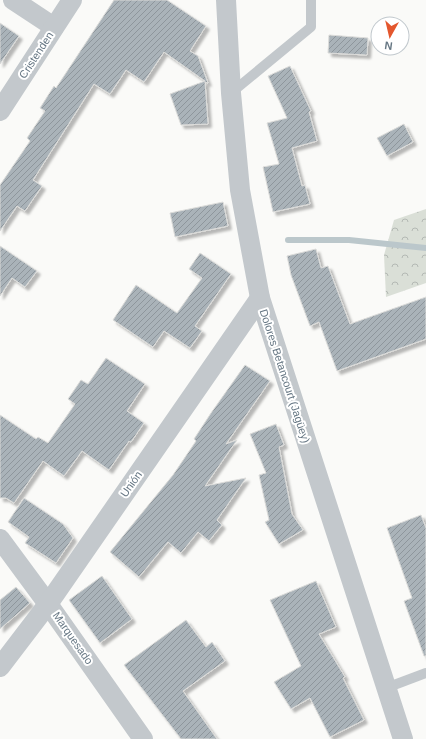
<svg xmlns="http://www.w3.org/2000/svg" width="426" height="739" font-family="Arial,sans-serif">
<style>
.forest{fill:url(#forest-crowns)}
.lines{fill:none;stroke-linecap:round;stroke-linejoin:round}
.stream{stroke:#bbc7cb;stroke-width:6}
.building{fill:url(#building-hatch);stroke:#dcdcda;filter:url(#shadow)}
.service{stroke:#c3c8cc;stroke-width:10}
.minor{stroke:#c3c8cc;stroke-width:20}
.labels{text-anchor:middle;stroke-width:4;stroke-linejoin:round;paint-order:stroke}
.street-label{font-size:11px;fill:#657683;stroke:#fff}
</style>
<defs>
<pattern id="forest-crowns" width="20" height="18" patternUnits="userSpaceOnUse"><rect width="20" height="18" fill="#dadfd7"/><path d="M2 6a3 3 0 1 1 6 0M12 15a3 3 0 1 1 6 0" fill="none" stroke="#b4b9b4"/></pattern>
<pattern id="building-hatch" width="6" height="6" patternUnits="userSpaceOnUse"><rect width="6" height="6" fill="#aab3b9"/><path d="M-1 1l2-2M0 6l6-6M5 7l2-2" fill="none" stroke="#8e969c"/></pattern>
<filter id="shadow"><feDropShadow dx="3.5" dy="3.5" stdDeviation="1" flood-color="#0004"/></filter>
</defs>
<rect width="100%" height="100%" fill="#fafaf8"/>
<polygon class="forest" points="426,209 426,283 386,297 384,255 394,220"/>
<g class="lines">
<polyline class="stream" points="288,240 349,240 426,248"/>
</g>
<g class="building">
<polygon points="114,0 167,0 206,26 190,51 198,56 208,83 205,82 208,124 181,125 170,94 205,81 164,52 144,82 126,70 110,94 94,84 33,180 42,186 25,211 17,206 0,231 0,185 30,141 27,138 45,111 40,108 54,86 56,88"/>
<polygon points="0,23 19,36 0,64"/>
<polygon points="329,35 368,38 367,55 328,53"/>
<polygon points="290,66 311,111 309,112 317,141 292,148 302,186 305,185 310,204 273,212 263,167 279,164 267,123 287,118 268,76"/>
<polygon points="404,124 413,142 387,156 377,138"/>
<polygon points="223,202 228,226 175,237 170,213"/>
<polygon points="0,246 37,271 25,287 12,278 0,296"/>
<polygon points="316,249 321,268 328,266 350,324 426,297 426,339 337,371 319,322 310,326 291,275 287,256"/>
<polygon points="200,253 231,274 195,326 202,331 190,348 164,331 153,347 113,320 136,285 177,313 202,278 189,269"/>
<polygon points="106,358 145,384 127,411 144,423 131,442 129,441 109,470 82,451 64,476 43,461 14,503 6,498 0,498 0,415 36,439 38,437 48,443 75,404 68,399 81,380 88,384"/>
<polygon points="245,365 270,381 226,444 237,440 205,486 246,478 217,520 222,525 209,541 198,532 181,553 168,542 139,577 110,552 173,475 196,441 194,439 211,413"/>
<polygon points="276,424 284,445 279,447 292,514 303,530 279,544 265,522 269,520 259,475 266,473 250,434"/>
<polygon points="24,498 63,524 73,538 56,563 25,543 29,537 8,522"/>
<polygon points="421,515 426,528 426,656 424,656 404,601 412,598 387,528"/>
<polygon points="102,576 132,619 100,643 69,600"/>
<polygon points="316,581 336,627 319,634 345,677 343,678 364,720 330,737 310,698 291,709 274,682 301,666 270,600"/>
<polygon points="16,587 30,603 0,629 0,600"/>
<polygon points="186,620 206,647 212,642 225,661 183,691 217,739 181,739 124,665"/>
</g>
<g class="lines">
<g class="service">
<polyline points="231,93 311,27 311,0"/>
<polyline points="386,688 426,673"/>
</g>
<g class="minor">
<polyline points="13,0 54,27"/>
<polyline points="226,0 231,93 240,190 260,298 403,739"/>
<polyline points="0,111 72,0"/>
<polyline points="0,539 48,604 143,739"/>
<polyline points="0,667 48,604 260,298"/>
</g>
</g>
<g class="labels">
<g class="street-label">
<text transform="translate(36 55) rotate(-57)" y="4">Cristenden</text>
<text transform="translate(285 376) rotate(72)" y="4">Dolores Betancourt (Jagüey)</text>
<text transform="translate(131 484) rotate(-55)" y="4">Unión</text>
<text transform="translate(73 638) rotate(55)" y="4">Marquesado</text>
</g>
</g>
<g transform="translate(390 36) rotate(188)"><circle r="19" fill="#ffffff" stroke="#c1c8cd"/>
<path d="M0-3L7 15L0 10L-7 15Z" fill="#e4572e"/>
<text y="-6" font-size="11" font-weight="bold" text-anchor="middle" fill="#657683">N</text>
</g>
</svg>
